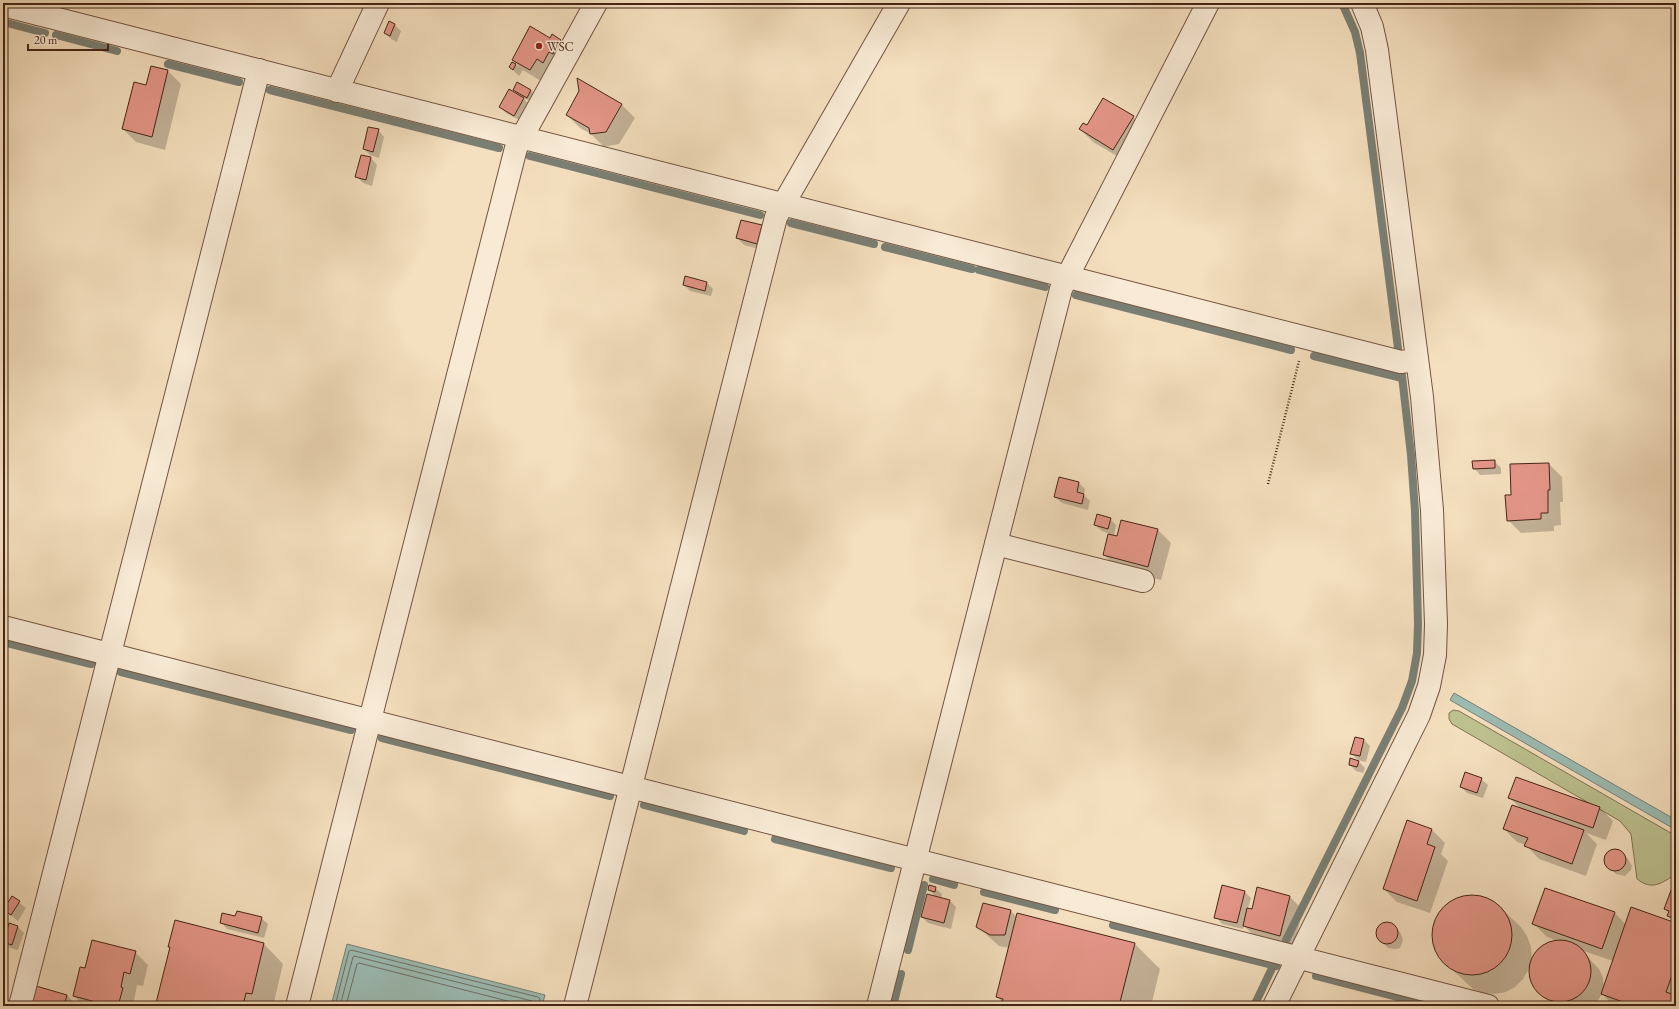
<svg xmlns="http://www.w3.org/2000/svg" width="1679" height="1009" font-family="'EB Garamond',serif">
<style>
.green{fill:#bdc190;stroke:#827253}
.water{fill:#9cbcb3;stroke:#7a7f74}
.shadow{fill:#0003;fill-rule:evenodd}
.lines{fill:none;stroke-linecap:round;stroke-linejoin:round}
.shore{stroke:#717064;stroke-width:1}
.stream{stroke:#7a7f74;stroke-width:8}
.building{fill:#e49688;stroke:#462416}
.minor-casing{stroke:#725340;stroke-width:24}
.path{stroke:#462416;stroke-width:2.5;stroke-dasharray:1 2;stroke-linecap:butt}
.minor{stroke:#f8ead5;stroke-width:22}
.poi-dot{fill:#8f2418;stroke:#f8ead5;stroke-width:1.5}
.labels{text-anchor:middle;stroke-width:3;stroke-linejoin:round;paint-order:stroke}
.poi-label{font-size:13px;fill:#462416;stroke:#f8ead5;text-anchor:start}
</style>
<rect width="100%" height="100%" fill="#f4dfbe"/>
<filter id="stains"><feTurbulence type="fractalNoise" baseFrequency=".005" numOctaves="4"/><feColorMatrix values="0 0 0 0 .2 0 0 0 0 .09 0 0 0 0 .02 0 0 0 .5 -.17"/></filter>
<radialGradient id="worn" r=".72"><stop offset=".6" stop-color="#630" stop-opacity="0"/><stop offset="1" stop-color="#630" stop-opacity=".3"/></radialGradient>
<path class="green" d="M1453,710l6,1 217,125v38c-14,9 -24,17 -39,5l-6,-45 -11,-13 -168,-97 -3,-5v-6z"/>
<g class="water">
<polygon points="1454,693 1676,820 1676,830 1450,700"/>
<polygon points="347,944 545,995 542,1006 331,1006"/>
</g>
<g class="shadow">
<polygon points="390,23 395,25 401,31 397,42 391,39 385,33"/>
<polygon points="550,39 560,41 574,54 544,83 523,70 519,76 510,67 512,63 520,67 513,60"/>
<polygon points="152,67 168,71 181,84 165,150 136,142 123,129 147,86"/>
<polygon points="578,80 622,105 635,118 619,144 604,147 591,134 580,128 567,115 580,91"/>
<polygon points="518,84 531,91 537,97 534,103 522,97 530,105 521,121 506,113 500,107 521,97 514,90"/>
<polygon points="1133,117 1146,130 1127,162 1093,142 1080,129"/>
<polygon points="378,130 384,137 379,158 370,155 364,149"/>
<polygon points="362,156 371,158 377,165 372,186 363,183 357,177"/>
<polygon points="761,226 768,232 763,250 744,245 737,238"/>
<polygon points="707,283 713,289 711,296 690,291 684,285"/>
<polygon points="1494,461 1501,468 1501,474 1480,475 1474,468"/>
<polygon points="1549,464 1562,477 1563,502 1560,502 1561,525 1554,526 1554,531 1521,533 1508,520 1512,495"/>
<polygon points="1060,478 1079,483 1085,489 1084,495 1090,501 1088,510 1062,503 1055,497"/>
<polygon points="1110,519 1116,525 1114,537 1158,530 1171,543 1161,580 1117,568 1104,555 1110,534 1102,531 1095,525"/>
<polygon points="1364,740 1370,746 1366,762 1358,760 1351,753"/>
<polygon points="1358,761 1365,768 1363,773 1356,771 1350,765"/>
<polygon points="1481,779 1488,785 1483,798 1467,793 1461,787"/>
<polygon points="1516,779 1600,808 1613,821 1606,840 1586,833 1597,844 1586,876 1539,859 1526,845 1517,842 1504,829 1521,809 1510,798"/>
<polygon points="1432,830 1445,843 1441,854 1448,861 1430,913 1397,902 1384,889"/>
<polygon points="1613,850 1621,852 1628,859 1632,866 1631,870 1625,876 1616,874 1610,868 1606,860 1609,852"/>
<polygon points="1676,887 1676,924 1668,916 1669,913 1665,909"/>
<polygon points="935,888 942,894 941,899 950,901 956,907 951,929 928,923 922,917 937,898 929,890"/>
<polygon points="1245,892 1251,898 1248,909 1252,910 1289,896 1303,910 1293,948 1257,939 1244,926 1243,929 1222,924 1216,917"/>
<path d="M1470,895l11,1 11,4 29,27 6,9 4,11 1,14 6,-10 7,-6 13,-4 -11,-4 -13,-13 81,-11 11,12 50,-1v82h-62l-12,-12 -8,12h-41l-6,-6 5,3 1,-1 -7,-5v2l-11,-13 -4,-8 -1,-11 -7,12 -8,8 -9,5 -11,2 -12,-1 -10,-4 -29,-27 -7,-9 -3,-10 -1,-12 3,-11 5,-10 8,-7 10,-6zM1581,950l32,11 -9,27 -1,-10 -4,-9z"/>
<polygon points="12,897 26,908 18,921 4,910"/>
<polygon points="983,904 1011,911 1017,917 1018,914 1135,944 1160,969 1151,1006 1002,1006 1003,1003 997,997 1010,948 999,946 978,927"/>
<polygon points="261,918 268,924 264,938 227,929 221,922"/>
<polygon points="175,922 264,944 283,964 273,1006 160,1006 157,1003 171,948 169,947"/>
<polygon points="10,924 18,927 24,933 18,950 10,948 4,941"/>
<polygon points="1384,924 1393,925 1400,932 1403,940 1400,948 1396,949 1388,948 1381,941 1377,934 1378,929"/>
<polygon points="135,952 148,965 143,986 137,985 133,1006 84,1006 74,996 85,969"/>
<polygon points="67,995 73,1002 72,1006 35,1006 32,1004"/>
</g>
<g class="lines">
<g class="shore">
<polyline points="335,1006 349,951 351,950 538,997 540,999 539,1006"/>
<polyline points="340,1006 353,957 354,956 532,1001 534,1006"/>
<polyline points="346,1006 357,964 359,963 527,1006"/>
</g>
<g class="stream">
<polyline points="1342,3 1355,32 1360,53 1398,348"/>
<polyline points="3,22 45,33"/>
<polyline points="56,35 117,51"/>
<polyline points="168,64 239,82"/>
<polyline points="270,90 499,148"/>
<polyline points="530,156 760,215"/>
<polyline points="791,223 874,244"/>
<polyline points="885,247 972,269"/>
<polyline points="979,270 1045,287"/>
<polyline points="1076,295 1291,350"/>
<polyline points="1314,356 1402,378"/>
<polyline points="3,642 91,664"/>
<polyline points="121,672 351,730"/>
<polyline points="382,738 610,796"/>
<polyline points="644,805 744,831"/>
<polyline points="775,839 891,868"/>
<polyline points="933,879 954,885"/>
<polyline points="984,892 1055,910"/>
<polyline points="1113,925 1276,966"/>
<polyline points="1286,940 1402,708 1412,681 1417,653 1418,624 1415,511 1411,455 1402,376"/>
<polyline points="908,950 924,885"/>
<polyline points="1316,976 1432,1006"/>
<polyline points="893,1006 901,974"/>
<polyline points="1254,1006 1274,964"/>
</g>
</g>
<g class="building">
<polygon points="389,21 395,24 390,36 384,33"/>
<polygon points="530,26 550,38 552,34 561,40 553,54 549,52 543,63 537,59 530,70 512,60"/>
<polygon points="512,62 516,64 513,70 509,67"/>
<polygon points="151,66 168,70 152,137 122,129 134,82 146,85"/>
<polygon points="577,78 622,104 606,132 590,134 589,128 566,115 579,91"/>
<polygon points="517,82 531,90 527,98 513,90"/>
<polygon points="509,89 524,98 514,116 499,107"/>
<polygon points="1103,98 1134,116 1113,150 1079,129 1083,123 1087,125"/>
<polygon points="368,127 379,129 373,152 363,149"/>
<polygon points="361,155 371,157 366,180 355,177"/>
<polygon points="741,220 762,225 757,244 736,238"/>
<polygon points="685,276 707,282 705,291 683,285"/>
<polygon points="1495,460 1495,468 1473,469 1472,461"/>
<polygon points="1549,463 1550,490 1548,490 1548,513 1541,513 1541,519 1507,521 1505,495 1511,495 1510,464"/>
<polygon points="1059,477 1079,482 1077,492 1084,494 1082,504 1054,497"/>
<polygon points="1097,514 1111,518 1108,529 1094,525"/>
<polygon points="1121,520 1158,529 1148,567 1103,555 1108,534 1117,536"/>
<polygon points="1355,737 1364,739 1360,756 1350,754"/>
<polygon points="1350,758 1359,761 1357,767 1349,765"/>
<polygon points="1465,772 1482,778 1477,793 1460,787"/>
<polygon points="1516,777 1600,807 1593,828 1508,798"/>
<polygon points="1512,805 1584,830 1572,864 1524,846 1528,838 1503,829"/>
<polygon points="1407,820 1432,829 1427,844 1435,847 1417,901 1383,889"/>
<circle cx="1615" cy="860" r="11"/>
<polygon points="929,885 936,887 935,892 928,890"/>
<polygon points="1222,885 1245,891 1237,923 1214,918"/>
<polygon points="1673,885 1676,886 1676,919 1667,916 1669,911 1664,909"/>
<polygon points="1257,887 1290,896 1280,936 1243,926 1247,908 1252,909"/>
<polygon points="1545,888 1615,912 1602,949 1532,924"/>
<polygon points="927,894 950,900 944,923 921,917"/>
<circle cx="1472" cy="935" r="40"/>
<polygon points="12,896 20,901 11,915 3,910"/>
<polygon points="983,903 1011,910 1005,935 990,935 976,927"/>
<polygon points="1631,907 1676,923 1676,964 1666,992 1674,995 1670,1006 1634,1006 1601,994"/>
<polygon points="237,911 262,917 258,933 220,923 222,913 235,916"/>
<polygon points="1017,913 1135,943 1119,1006 1001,1006 1003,999 996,997"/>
<polygon points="175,920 264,943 252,994 246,993 243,1006 166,1006 156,1003 170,947 168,947"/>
<circle cx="1387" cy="933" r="11"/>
<polygon points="9,923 18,926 12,945 3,942"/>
<polygon points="92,940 136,951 130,974 124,972 121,987 123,988 118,1006 111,1006 73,996 80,967 85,968"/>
<circle cx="1560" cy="971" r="31"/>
<polygon points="36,986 67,995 64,1006 39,1006 31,1004"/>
</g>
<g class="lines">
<defs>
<g id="minor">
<polyline points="3,5 1401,362 1417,360"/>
<polyline points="337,91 378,3"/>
<polyline points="996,544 1143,581"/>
<polyline points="3,627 1488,1006"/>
<polyline points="20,1006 259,70"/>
<polyline points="297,1006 516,148 596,3"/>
<polyline points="575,1006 776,217 899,3"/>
<polyline points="878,1006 1061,289 1208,3"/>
<polyline points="1274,1006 1419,715 1429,686 1435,655 1436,624 1432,510 1422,397 1377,50 1372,27 1362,3"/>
</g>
</defs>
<use href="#minor" class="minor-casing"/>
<polyline class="path" points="1268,484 1299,361"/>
<use href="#minor" class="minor"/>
</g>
<circle class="poi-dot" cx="539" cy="46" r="4"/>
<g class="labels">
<g class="poi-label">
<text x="547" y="51">WSC</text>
</g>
</g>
<rect width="1679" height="1009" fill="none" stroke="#f4dfbe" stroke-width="16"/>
<rect x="4" y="4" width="1671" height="1001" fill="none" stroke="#462416" stroke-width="2"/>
<rect x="8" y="8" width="1663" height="993" fill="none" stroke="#462416"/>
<path d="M28 44v6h80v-6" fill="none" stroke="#462416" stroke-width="2"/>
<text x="34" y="44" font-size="12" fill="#462416" stroke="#f8ead5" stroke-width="3" paint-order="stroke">20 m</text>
<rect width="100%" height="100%" filter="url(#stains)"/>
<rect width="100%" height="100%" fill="url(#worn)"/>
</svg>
